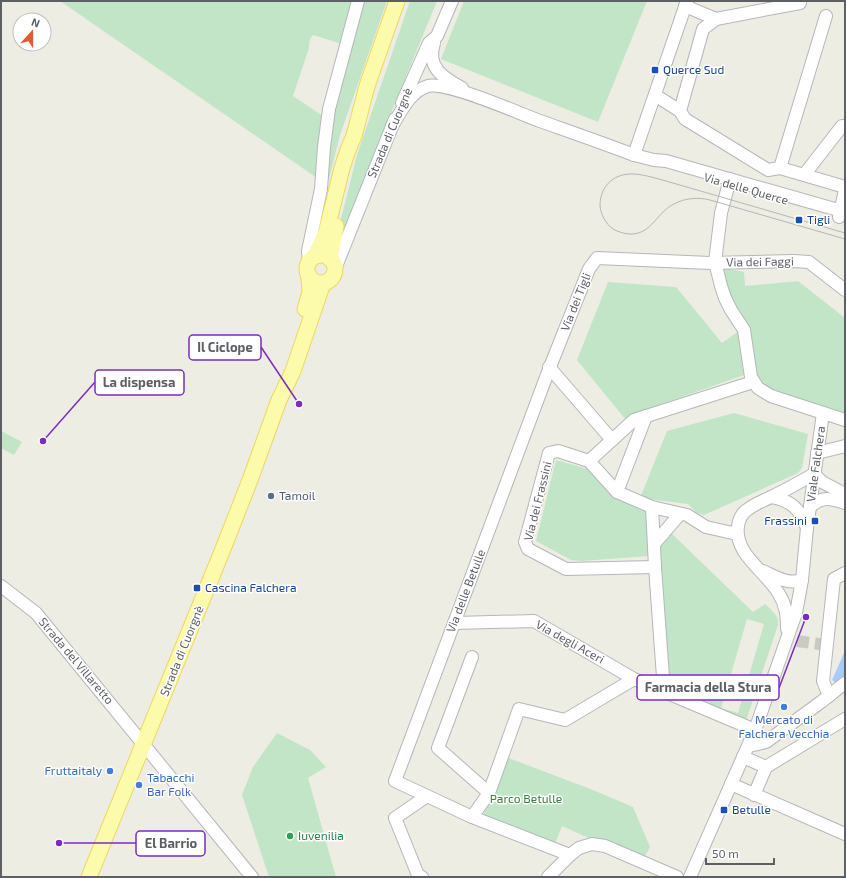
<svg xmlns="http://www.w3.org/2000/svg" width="846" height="878" font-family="'Exo 2',sans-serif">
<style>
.green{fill:#c1e5c6;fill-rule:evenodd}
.water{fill:#a6cbfc}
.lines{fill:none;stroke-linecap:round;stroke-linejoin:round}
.minor-tunnel{stroke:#cacac4;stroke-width:12;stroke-dasharray:12 6;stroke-linecap:butt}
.minor-casing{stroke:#b5b6bb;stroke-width:14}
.major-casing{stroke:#edd85e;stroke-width:17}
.minor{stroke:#fff;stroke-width:12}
.major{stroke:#fcfaab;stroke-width:15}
.tram{stroke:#b5b6b6;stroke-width:1}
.transit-dot{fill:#1a4fb4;stroke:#fff;stroke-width:1.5}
.service-dot{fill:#5c6f8a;stroke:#fff;stroke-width:1.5}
.shop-dot{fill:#3f7fe0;stroke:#fff;stroke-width:1.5}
.leisure-dot{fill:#2e9e5b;stroke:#fff;stroke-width:1.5}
.labels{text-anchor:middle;stroke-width:3;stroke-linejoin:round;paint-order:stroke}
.transit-label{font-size:12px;fill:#164399;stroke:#fff;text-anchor:start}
.street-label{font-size:12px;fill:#5c5f64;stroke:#fff}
.service-label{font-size:12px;fill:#4e5e75;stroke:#fff;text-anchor:start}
.shop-label{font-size:12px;fill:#366cbe;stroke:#fff}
.park-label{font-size:12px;fill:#378144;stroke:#fff}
.leisure-label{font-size:12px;fill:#27864d;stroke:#fff;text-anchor:start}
.leader{fill:none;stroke:#7b2cbf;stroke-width:1.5}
.callout-dot{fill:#7b2cbf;stroke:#fff;stroke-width:1.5}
.callout{fill:#fff;stroke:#7b2cbf;stroke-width:1.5}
.callout-label{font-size:13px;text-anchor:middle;font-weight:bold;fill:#5c5f64}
</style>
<rect width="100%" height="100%" fill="#eeede4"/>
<g class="green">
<path d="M60,1h295l-13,43 -29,-9c-4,5 -4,7 -4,13l-16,48 30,20 -6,62z"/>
<polygon points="362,1 387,1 340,135 329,179 327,178 334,104"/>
<polygon points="410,1 437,1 382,135 339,248 336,239 357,155"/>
<polygon points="464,1 647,1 598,122 441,59"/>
<polygon points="718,267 744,272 745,286 798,281 845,318 845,416 759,387"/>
<polygon points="608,282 676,287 722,343 739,331 745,372 744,375 639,412 626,420 577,360"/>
<polygon points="734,413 808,434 802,468 798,473 704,515 697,513 688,504 640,498 667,431"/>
<polygon points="1,431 22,442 14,455 1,448"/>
<polygon points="556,460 588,469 612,497 647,510 650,556 581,561 571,560 536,541"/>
<path d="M669,531l84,81 12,-8c7,7 14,11 13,21l-32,96 -80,-33 -9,-139zM747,619l17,5 -26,89 -17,-5z"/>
<polygon points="277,733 310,750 326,767 308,778 336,877 269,877 242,795 253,767"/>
<polygon points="506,757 593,790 633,807 650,847 642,862 562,826 555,844 483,816"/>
</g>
<polygon class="water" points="845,651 845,681 841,687 832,680"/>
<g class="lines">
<polyline class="minor-tunnel" points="797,641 827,645"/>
<defs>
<g id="minor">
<polyline points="685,6 716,19"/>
<polyline points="826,16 780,168 845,187"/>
<path d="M434,43c-8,24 9,35 28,45"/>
<polyline points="655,95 680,111"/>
<polyline points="402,103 429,43 437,36 452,1"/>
<path d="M392,126c9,-14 18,-35 36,-40 19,-5 90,27 112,35 31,11 63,22 94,34l20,5 12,1 179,51"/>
<polyline points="634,155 687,1"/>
<polyline points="780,168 768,170 685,119 680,111 703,29 716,19 800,3"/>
<polyline points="804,175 842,126 845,126"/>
<polyline points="730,179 721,213 715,262 721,286 725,298 731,310 744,330 751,377 758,388 771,396 845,420"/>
<polyline points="839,217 845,190"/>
<polyline points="309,261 308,251 321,189 324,147 329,109 358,1"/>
<polyline points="335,269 395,119"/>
<polyline points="549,367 612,440"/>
<polyline points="646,416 617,492 652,507 687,515 706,527 737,534"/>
<polyline points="817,453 845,446"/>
<polyline points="589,461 634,420 753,382"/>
<polyline points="814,474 822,482 845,494"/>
<polyline points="617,492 589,461 558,451 549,453 525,542 528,549 566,569 655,567"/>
<path d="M771,497c20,3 29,12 36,31"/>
<polyline points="652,507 655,567 664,691"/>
<path d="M810,507c12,-11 20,-9 35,-4"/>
<polyline points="654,544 680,514"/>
<path d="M763,571c13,6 25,14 39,9"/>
<polyline points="1,586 36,613 252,877"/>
<polyline points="454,623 534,621 634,679 755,730"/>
<path d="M787,629c0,-13 -1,-24 -8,-35 -13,-23 -45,-39 -41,-68 1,-6 4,-13 9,-16 7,-6 16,-9 24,-13 15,-7 29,-15 43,-23"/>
<polyline points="472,657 438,748 489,793 472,817"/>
<polyline points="829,696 823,681 834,579 845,573"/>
<polyline points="749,746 766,742 821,702 845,683"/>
<polyline points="743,757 766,767 754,795"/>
<polyline points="766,767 845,719"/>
<polyline points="731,784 845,834"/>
<polyline points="489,793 519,709 565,720 634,679"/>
<polyline points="570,855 472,817 395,781 548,372 589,269 597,258 710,263 794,261 809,262 845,290"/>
<polyline points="422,877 418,875 395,818 427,796"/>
<polyline points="548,877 570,855 579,848 592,844 605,846 677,877"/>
<polyline points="690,877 755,730 796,613 802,580 807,528 823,413"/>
</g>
<g id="major">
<circle cx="321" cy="269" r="14"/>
<polyline points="315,256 326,233 342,168 348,150 354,136 367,86 397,1"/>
<polyline points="330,259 336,226"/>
<polyline points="305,309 310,292 309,278"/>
<polyline points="89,877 223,549 250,480 279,400 293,371 323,283"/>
</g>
</defs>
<use href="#minor" class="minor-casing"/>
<use href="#major" class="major-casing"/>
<use href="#minor" class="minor"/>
<use href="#major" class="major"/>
<path class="tram" d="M845,233l-179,-52c-19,-5 -45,-15 -60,5 -4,5 -6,13 -6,20 1,9 6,18 13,23 5,3 12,5 18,5 21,0 26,-22 43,-30 11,-6 24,-7 36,-4l135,39"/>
</g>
<g class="transit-dot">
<rect x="651" y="66" width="8" height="8" rx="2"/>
<rect x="795" y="216" width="8" height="8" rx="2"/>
<rect x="811" y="517" width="8" height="8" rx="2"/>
<rect x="193" y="584" width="8" height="8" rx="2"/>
<rect x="720" y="806" width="8" height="8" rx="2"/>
</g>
<circle class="service-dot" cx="271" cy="496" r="4"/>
<g class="shop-dot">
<circle cx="784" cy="707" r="4"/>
<circle cx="110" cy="771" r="4"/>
<circle cx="139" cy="785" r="4"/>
</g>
<circle class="leisure-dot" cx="290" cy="836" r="4"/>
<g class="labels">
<g class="transit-label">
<text x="663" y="74">Querce Sud</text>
<text x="807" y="224">Tigli</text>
<text x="807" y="525" text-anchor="end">Frassini</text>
<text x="205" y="592">Cascina Falchera</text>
<text x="732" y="814">Betulle</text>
</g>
<g class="street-label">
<text transform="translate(390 133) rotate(-67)" y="4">Strada di Cuorgnè</text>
<text transform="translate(746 189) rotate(16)" y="4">Via delle Querce</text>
<text transform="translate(760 262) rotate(-1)" y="4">Via dei Faggi</text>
<text transform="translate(576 302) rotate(-68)" y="4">Via dei Tigli</text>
<text transform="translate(816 464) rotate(-82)" y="4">Viale Falchera</text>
<text transform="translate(538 501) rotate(-76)" y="4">Via dei Frassini</text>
<text transform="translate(466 591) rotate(-69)" y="4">Via delle Betulle</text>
<text transform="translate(570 642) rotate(29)" y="4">Via degli Aceri</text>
<text transform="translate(182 651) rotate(-68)" y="4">Strada di Cuorgnè</text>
<text transform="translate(76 661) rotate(50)" y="4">Strada del Villaretto</text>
</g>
<g class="service-label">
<text x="279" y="500">Tamoil</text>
</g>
<g class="shop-label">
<text x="784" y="724">Mercato di<tspan x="784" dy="14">Falchera Vecchia</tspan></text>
<text x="102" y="775" text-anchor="end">Fruttaitaly</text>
<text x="147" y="782" text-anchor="start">Tabacchi<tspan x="147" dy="14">Bar Folk</tspan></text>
</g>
<g class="park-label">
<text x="526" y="803">Parco Betulle</text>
</g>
<g class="leisure-label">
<text x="298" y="840">Iuvenilia</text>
</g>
</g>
<path class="leader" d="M299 404L261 347M43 441L95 382M806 617L779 688M59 843L136 843"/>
<g class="callout-dot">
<circle cx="299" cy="404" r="4"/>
<circle cx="43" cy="441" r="4"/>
<circle cx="806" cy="617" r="4"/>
<circle cx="59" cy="843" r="4"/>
</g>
<g class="callout">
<rect x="189" y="335" width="72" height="25" rx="4"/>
<rect x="95" y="370" width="89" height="25" rx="4"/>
<rect x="637" y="675" width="142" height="25" rx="4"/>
<rect x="136" y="831" width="69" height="25" rx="4"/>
</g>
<g class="callout-label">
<text x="225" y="352">Il Ciclope</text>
<text x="139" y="387">La dispensa</text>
<text x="708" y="692">Farmacia della Stura</text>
<text x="171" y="848">El Barrio</text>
</g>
<rect width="846" height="878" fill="none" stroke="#5c5f64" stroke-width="4"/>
<g transform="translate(32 32) rotate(21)"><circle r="19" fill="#ffffff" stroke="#bebfc1"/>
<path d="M0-3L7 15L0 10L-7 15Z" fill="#e45a35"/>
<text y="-6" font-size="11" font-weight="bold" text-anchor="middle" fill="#5c5f64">N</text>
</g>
<path d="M706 858v6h68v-6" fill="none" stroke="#5c5f64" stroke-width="2"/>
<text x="712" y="858" font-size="12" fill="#5c5f64" stroke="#ffffff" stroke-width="3" paint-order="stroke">50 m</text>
</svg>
